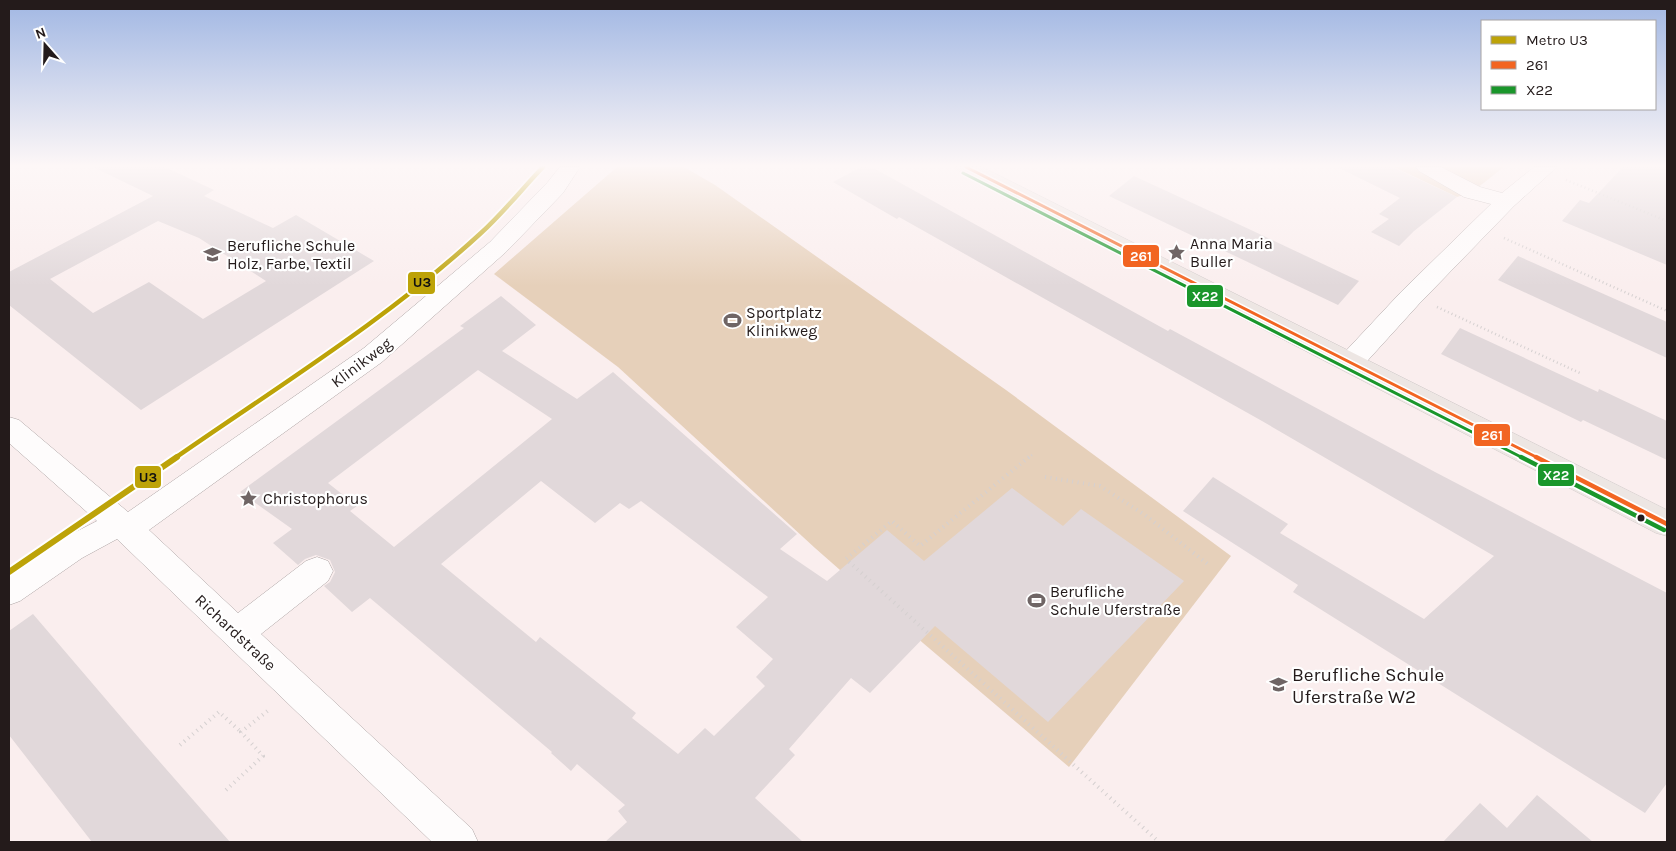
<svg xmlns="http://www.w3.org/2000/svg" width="1676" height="851" font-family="Karla,sans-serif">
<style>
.green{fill:#e6d0ba}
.building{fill:#e1d8da;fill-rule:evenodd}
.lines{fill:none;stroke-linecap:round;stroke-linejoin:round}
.minor-casing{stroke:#aca3a3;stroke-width:1}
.major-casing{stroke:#d2cbcb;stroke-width:1}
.path-far1{stroke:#d5d0d0;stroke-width:2.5;stroke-dasharray:1 3;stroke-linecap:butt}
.path{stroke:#d5d0d0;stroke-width:4;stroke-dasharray:1 4.5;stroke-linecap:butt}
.minor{fill:#fefcfc;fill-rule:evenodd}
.major{fill:#ede6e3;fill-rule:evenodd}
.bus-1-far1-casing{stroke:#fff;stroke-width:6}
.bus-1-casing{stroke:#fff;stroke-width:8}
.bus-2-far1-casing{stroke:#fff;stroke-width:6}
.bus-2-casing{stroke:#fff;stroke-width:8}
.bus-1-far1{stroke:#f26522;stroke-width:3}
.bus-1{stroke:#f26522;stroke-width:4.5}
.bus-2-far1{stroke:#1a962b;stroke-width:3}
.bus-2{stroke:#1a962b;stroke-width:4.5}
.metro-1-far1-casing{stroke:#fff;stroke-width:8}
.metro-1-casing{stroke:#fff;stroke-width:10}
.metro-1-far1{stroke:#bda308;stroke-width:4.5}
.metro-1{stroke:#bda308;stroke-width:6}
.bus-dot{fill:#241b1b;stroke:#fff;stroke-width:2}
.labels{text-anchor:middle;stroke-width:4.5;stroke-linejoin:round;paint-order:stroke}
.poi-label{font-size:16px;fill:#241b1b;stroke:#fff;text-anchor:start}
.street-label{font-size:16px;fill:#241b1b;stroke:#fff}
.near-poi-label{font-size:19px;fill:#241b1b;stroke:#fff;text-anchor:start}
.line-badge{stroke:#fff;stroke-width:2}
.badge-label{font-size:14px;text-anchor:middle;font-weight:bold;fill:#fff}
.pale-badge-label{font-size:14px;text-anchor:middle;font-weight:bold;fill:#111}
</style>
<rect width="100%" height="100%" fill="#faeeee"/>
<g class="green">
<polygon points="617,167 684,167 715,185 1006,390 1231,556 1069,767 923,643 815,548 618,367 494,274"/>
<polygon points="1394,167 1504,167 1472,192 1457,197"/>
</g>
<g class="building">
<path d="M93,167h72l49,23 -10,6 69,32 23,-13 78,46 -233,149 -132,-105v-33l144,-76zM158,221l41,17 67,43 -63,38 -54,-37 -56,31 -43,-34z"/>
<polygon points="861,167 869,167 877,170 1168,331 1170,329 1435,472 1667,593 1667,783 1645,813 1293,592 1298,585 1183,511 1213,477 1288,524 1280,533 1424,619 1494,556 1262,421 899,217 897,219 833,182"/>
<polygon points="1337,167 1392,167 1457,197 1414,231 1399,246 1371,232 1389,219 1379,214 1400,198"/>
<polygon points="1623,167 1667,167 1667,265 1562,221 1580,200 1589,203"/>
<polygon points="1134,176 1251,230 1359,281 1338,305 1109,196"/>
<polygon points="1518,256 1667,322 1667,358 1498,280"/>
<path d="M501,296l35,29 -34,26 75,48 36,-27 184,162 -17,15 47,32 60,-51 37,31 88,-73 51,38 18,-17 103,72 -136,141 -113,-96 -65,67 -19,-15 -62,71 6,6 -40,43 48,44h-198l22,-20 -9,-11 7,-6 -48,-41 -6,7 -20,-18 1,-1 -182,-154 -18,14 -28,-26 6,-4 5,-10 -5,-12 -14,-5 -11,4 -7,6 -25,-22 19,-14 -52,-37 224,-164 -4,-2zM478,370l74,49 -158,128 -44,-36 7,-5 -29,-23zM541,481l54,42 25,-20 9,6 12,-8 127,96 -32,30 37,32 -17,18 9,9 -51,50 -9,-8 -27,26 -46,-36 4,-5 -96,-76 -4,5 -95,-78z"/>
<polygon points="1460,328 1598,392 1599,389 1667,421 1667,460 1583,420 1581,422 1441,354"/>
<polygon points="33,614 145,745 230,842 92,842 9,735 9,631"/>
<polygon points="1537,795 1593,842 1443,842 1480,803 1507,828"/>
</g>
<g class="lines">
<defs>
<g id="minor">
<polygon points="560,167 580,167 563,193 506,252 382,362 149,530 238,613 306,561 317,557 328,561 333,571 328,581 261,634 472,829 478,842 432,842 117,539 82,558 20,601 9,605 9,574 60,540 97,521 9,443 9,417 19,420 128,512 364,348 490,242 547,183"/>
<polygon points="1416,167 1441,167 1480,187 1502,193 1534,167 1557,167 1514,206 1419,304 1360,369 1351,371 1342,369 1338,362 1342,355 1401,292 1491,204 1464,197 1419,171"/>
</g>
<polygon id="major" points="956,167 982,167 1667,510 1667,536 1656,533 959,171"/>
</defs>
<use href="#minor" class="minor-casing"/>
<use href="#major" class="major-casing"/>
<g class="path-far1">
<polyline points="1566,180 1667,221"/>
<polyline points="1504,238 1667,311"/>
<polyline points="1437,307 1582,374"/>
<polyline points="1028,458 1032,455"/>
</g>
<g class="path">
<polyline points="1029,457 920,546 892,521 846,559 1159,842"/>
<polyline points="1045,477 1100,486 1145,515 1209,565"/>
<polyline points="180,745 219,712 241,732"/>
<polyline points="226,790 263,756 241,732 270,709"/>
</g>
<use href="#minor" class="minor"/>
<use href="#major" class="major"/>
<defs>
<polyline id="bus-1-far1" points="966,167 1538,458"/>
<polyline id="bus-1" points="1536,457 1667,524"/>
<polyline id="bus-2-far1" points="963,173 1523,458"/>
<polyline id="bus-2" points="1521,457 1664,530"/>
</defs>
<use href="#bus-1-far1" class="bus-1-far1-casing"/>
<use href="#bus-1" class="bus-1-casing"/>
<use href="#bus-2-far1" class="bus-2-far1-casing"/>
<use href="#bus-2" class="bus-2-casing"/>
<use href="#bus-1-far1" class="bus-1-far1"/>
<use href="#bus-1" class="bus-1"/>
<use href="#bus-2-far1" class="bus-2-far1"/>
<use href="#bus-2" class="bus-2"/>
<defs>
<path id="metro-1-far1" d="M175,458c102,-71 214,-140 306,-225 22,-20 41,-44 62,-66"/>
<polyline id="metro-1" points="9,572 177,457"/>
</defs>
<use href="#metro-1-far1" class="metro-1-far1-casing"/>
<use href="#metro-1" class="metro-1-casing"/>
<use href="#metro-1-far1" class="metro-1-far1"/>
<use href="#metro-1" class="metro-1"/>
</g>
<linearGradient id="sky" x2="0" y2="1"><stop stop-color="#a1b7e3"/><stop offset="0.58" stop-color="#fdf7f7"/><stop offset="1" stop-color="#fdf7f7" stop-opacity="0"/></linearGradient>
<rect width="1676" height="286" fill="url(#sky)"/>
<defs>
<symbol id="sight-bare" viewBox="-9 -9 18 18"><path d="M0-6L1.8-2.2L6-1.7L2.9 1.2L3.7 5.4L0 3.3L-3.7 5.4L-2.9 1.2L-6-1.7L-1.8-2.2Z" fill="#6f6565" stroke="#fff" stroke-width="2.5" paint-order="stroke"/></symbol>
<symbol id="school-bare" viewBox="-9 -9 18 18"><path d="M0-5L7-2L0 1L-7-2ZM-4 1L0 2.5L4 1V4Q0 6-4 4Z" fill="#6f6565" stroke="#fff" stroke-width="2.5" paint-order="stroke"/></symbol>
<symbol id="stadium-bare" viewBox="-9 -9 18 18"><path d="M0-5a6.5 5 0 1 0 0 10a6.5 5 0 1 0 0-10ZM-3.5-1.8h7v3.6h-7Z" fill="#6f6565" stroke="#fff" stroke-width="2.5" paint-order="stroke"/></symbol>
</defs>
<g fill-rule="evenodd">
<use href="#sight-bare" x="1164" y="240" width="25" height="25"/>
<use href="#school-bare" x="200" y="242" width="25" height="25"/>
<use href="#stadium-bare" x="720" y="308" width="25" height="25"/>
<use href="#sight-bare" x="236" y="486" width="25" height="25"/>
<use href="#stadium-bare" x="1024" y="588" width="25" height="25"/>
<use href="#school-bare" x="1266" y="672" width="25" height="25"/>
</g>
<circle class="bus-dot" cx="1641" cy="518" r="4.5"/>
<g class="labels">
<g class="poi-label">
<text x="1190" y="249">Anna Maria<tspan x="1190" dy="18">Buller</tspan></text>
<text x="227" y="251">Berufliche Schule<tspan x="227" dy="18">Holz, Farbe, Textil</tspan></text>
<text x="746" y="318">Sportplatz<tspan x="746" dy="18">Klinikweg</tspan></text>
<text x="263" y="504">Christophorus</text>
<text x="1050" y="597">Berufliche<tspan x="1050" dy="18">Schule Uferstraße</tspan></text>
</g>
<g class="street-label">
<text transform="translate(361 362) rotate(-37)" y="6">Klinikweg</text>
<text transform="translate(236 632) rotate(43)" y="6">Richardstraße</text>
</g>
<g class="near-poi-label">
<text x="1292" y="681">Berufliche Schule<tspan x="1292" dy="22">Uferstraße W2</tspan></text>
</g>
</g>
<g class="line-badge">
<rect x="1122" y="244" width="38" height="24" rx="5" fill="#f26522"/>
<rect x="407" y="271" width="29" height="24" rx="5" fill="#bda308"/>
<rect x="1186" y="284" width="38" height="24" rx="5" fill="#1a962b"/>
<rect x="1473" y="423" width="38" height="24" rx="5" fill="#f26522"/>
<rect x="1537" y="463" width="38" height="24" rx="5" fill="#1a962b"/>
<rect x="134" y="465" width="28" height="24" rx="5" fill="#bda308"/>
</g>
<g class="badge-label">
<text x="1141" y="261">261</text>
<text x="1205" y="301">X22</text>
<text x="1492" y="440">261</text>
<text x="1556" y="480">X22</text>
</g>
<g class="pale-badge-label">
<text x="422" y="287">U3</text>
<text x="148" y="482">U3</text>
</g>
<rect width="1676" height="851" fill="none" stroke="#241b1b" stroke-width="20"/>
<rect x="1481" y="20" width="175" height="90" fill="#ffffff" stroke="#a7a4a4"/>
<rect x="1491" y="36" width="25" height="8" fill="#bda308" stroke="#a7a4a4"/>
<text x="1526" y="45" font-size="15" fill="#241b1b">Metro U3</text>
<rect x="1491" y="61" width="25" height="8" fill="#f26522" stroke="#a7a4a4"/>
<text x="1526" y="70" font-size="15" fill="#241b1b">261</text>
<rect x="1491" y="86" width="25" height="8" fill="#1a962b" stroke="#a7a4a4"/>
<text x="1526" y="95" font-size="15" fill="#241b1b">X22</text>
<g transform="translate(45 45) rotate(340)" stroke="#ffffff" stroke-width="4" paint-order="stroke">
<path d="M0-4L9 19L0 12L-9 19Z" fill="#241b1b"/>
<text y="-8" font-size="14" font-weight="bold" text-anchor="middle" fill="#241b1b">N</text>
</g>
</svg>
